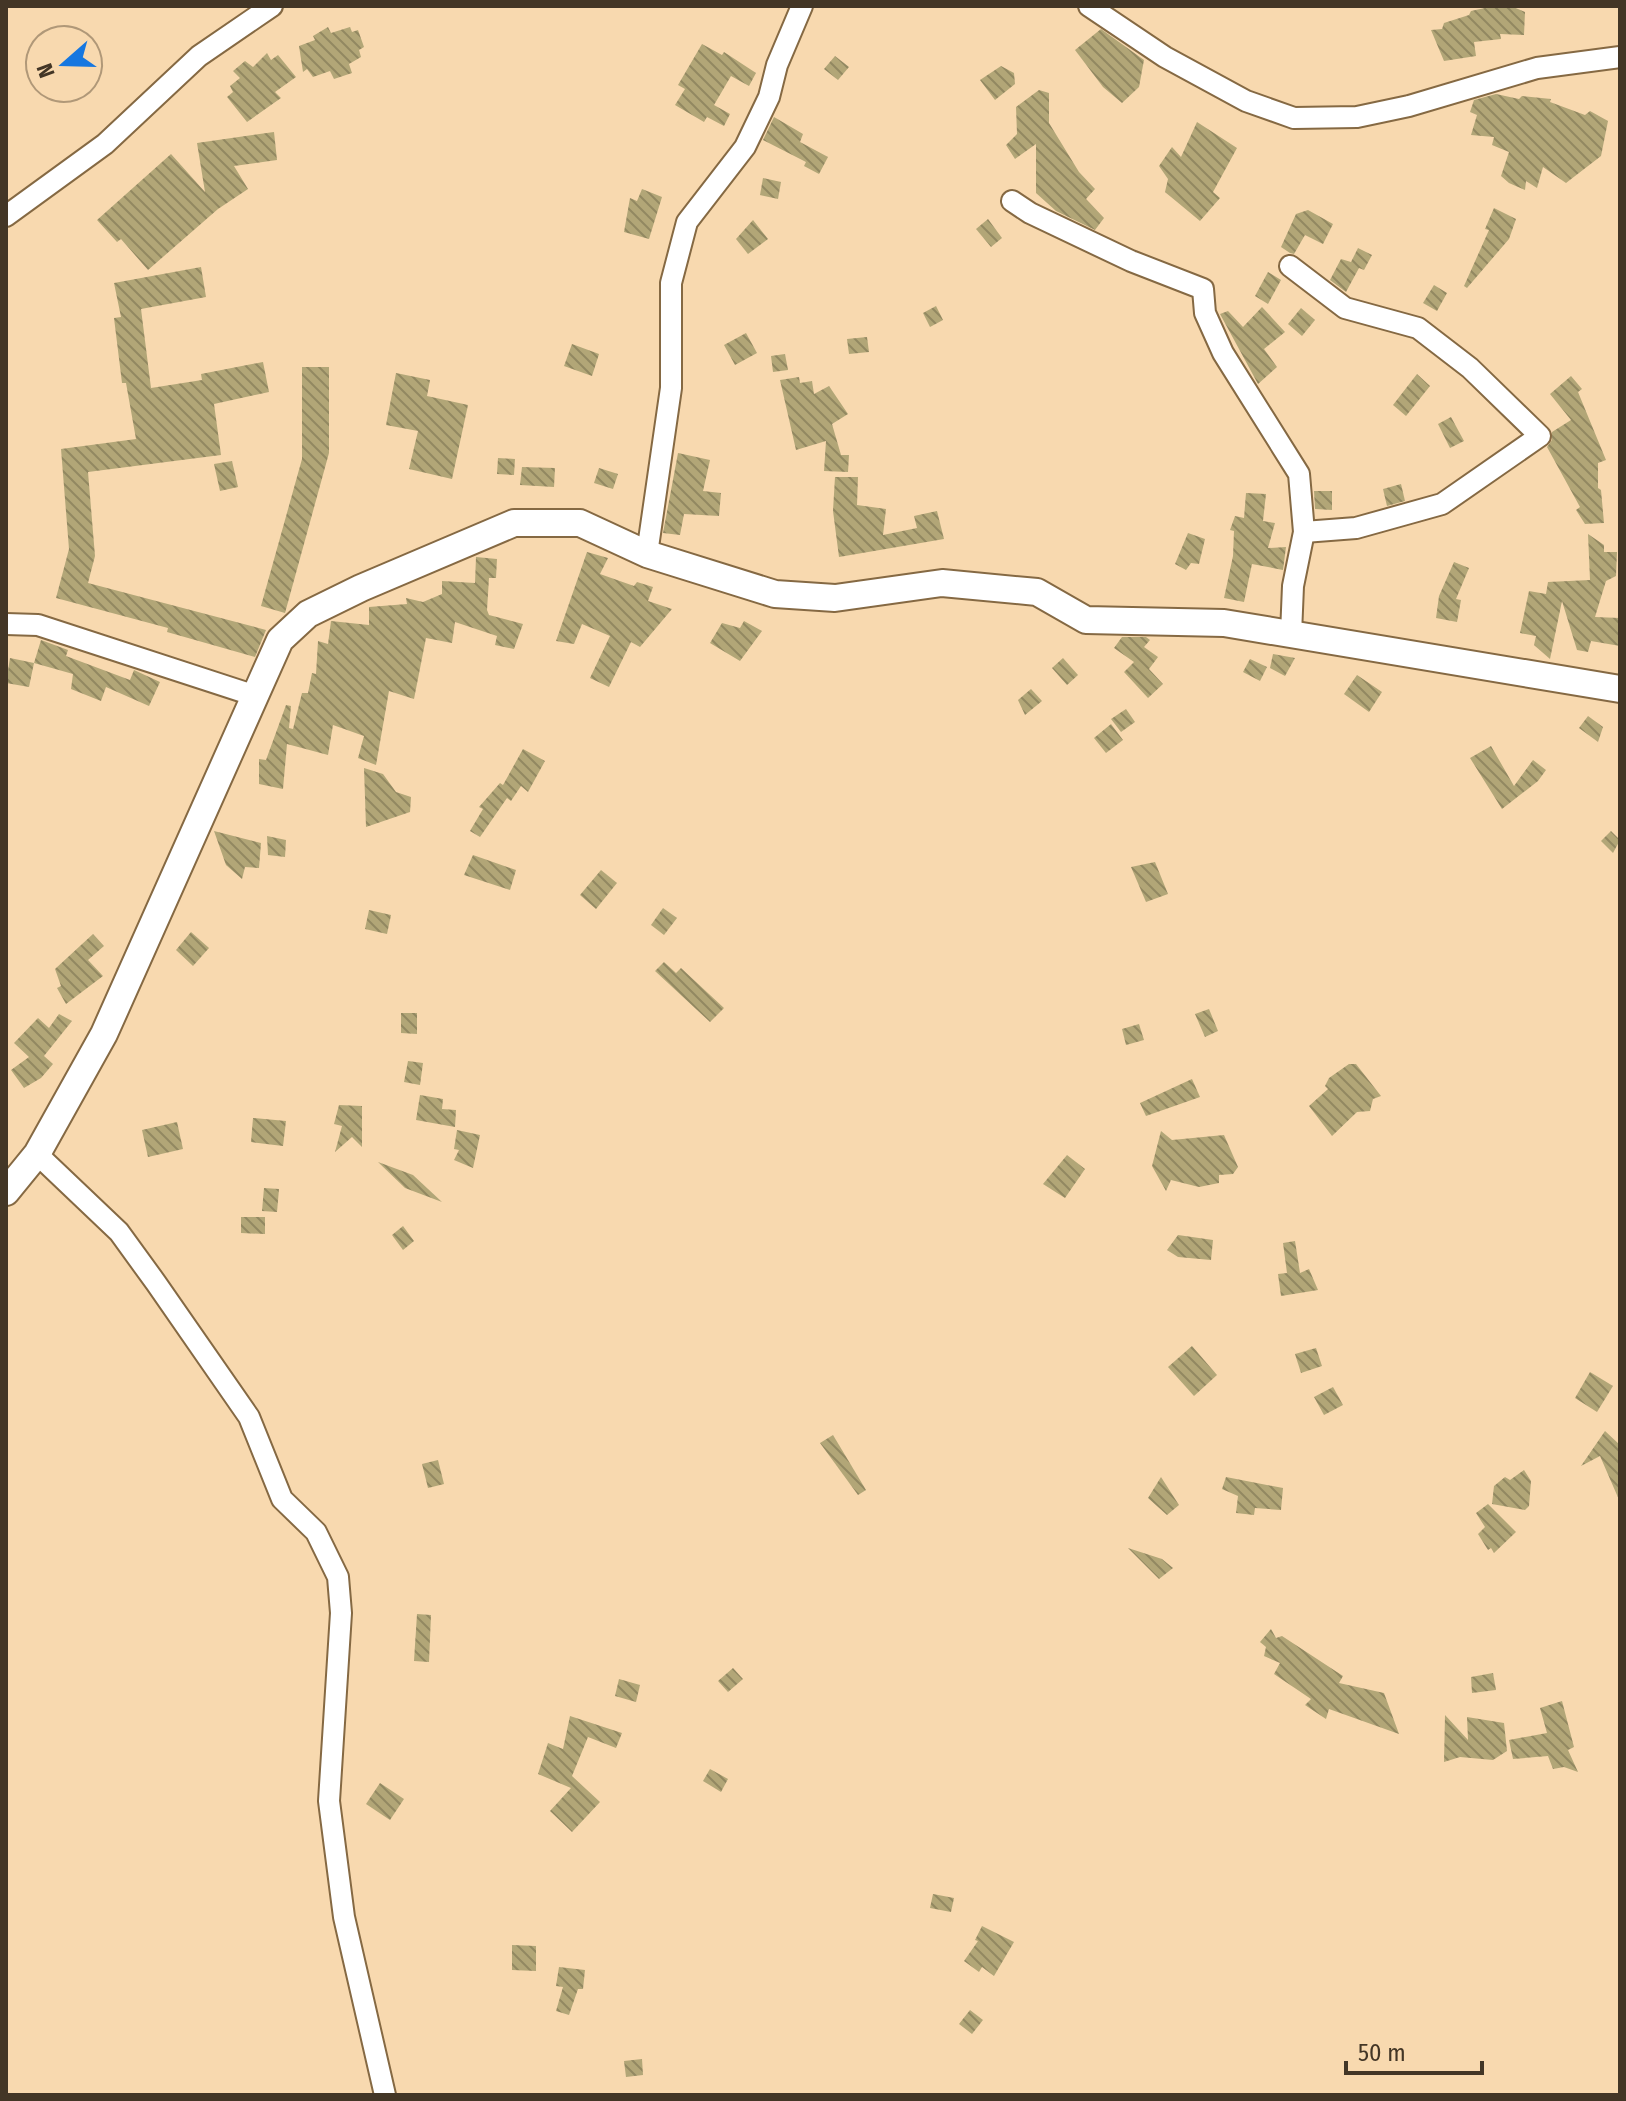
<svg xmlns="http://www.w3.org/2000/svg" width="1626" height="2101" font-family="'Fira Sans Condensed',sans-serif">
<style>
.building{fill:url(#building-back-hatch)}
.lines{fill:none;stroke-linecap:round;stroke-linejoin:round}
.minor-casing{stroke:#856943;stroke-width:24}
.major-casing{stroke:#856943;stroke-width:30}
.minor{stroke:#fff;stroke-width:20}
.major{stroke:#fff;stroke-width:26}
</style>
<defs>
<pattern id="building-back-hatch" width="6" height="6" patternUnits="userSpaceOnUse" patternTransform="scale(2)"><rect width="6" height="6" fill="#b2a677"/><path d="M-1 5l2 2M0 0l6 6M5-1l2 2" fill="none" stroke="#928861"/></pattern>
</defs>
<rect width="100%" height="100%" fill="#f8d9af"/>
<g class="building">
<polygon points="1494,6 1511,6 1525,12 1524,35 1500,34 1501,39 1474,42 1476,56 1444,61 1431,30 1442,29 1444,23 1469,15 1471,11"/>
<polygon points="328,27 331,33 350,27 352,32 358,30 364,47 359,50 361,57 349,64 352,73 334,79 330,71 313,77 307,69 303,72 299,46 315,40 313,36"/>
<polygon points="1101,29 1144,60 1139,87 1122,103 1103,87 1075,50"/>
<polygon points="702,44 722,55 724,52 756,73 749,86 731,76 714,105 730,114 724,126 707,117 704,122 675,105 685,89 678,85"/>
<polygon points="267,53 271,60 278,55 296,77 275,92 281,98 247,122 227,97 233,92 230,86 240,78 233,71 245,61 253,67"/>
<polygon points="835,56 849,67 838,80 824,69"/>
<polygon points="1001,66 1014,73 1015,84 995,100 980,80"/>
<polygon points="1039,90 1049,93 1049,123 1079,172 1095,189 1086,199 1104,218 1095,230 1056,211 1036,193 1036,144 1015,159 1006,145 1017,134 1016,107"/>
<polygon points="1496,94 1519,99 1522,96 1551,99 1550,102 1585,115 1590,111 1608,121 1601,156 1566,183 1543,167 1537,188 1526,181 1525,190 1509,183 1501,176 1509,152 1492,145 1494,137 1471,135 1477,115 1470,112 1474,100"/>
<polygon points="774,117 803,134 800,142 828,157 819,174 804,166 806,162 763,140"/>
<polygon points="1197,122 1237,148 1213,192 1220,198 1200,221 1165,192 1168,179 1159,166 1172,147 1181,157"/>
<polygon points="274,132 277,160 234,166 248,189 218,209 148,270 121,239 117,242 97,220 171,154 205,192 197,143"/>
<polygon points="763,178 781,182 778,199 760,195"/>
<polygon points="642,189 662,197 649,239 624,232 630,198 637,201"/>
<polygon points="1494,208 1516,219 1509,239 1467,288 1464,286 1489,230 1485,229"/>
<polygon points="1308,210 1333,224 1323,244 1305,235 1294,254 1290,253 1281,247 1296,214"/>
<polygon points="988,219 1002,238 991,247 976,229"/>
<polygon points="753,220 768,239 748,254 736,239"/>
<polygon points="1358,248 1372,255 1364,270 1359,268 1346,292 1330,280 1341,259 1351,262"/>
<polygon points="201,267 206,297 141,309 151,388 202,380 201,374 263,362 269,392 214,404 221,455 88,472 95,556 88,583 266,630 255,657 167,632 168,628 56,598 69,549 61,449 136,439 126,383 122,383 114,318 121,317 114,283"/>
<polygon points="1268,272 1281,280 1268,304 1255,296"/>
<polygon points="1434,285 1447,293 1437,311 1423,303"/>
<polygon points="936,306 943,320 930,327 923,313"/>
<polygon points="1262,307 1285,332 1264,349 1277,367 1258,384 1220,314 1228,311 1243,327"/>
<polygon points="1301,308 1315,320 1302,336 1288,324"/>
<polygon points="746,333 757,353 735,365 724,345"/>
<polygon points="867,337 869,352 849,354 847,339"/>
<polygon points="572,344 599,354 592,376 564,366"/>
<polygon points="785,354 788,370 773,372 771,356"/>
<polygon points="302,367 329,367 329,453 285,613 261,606 302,459"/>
<polygon points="396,373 430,380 427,396 468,405 452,479 409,469 418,431 386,425"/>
<polygon points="1417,374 1430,386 1406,416 1393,405"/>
<polygon points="1571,376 1582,389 1578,392 1606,460 1598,463 1598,488 1601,490 1604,523 1585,524 1576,510 1580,507 1547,447 1552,440 1552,432 1571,420 1550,394"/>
<polygon points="799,377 800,383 812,381 814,394 829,386 848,414 832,424 841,455 849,455 848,472 824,471 826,441 796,450 780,380"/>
<polygon points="1451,417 1464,441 1450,448 1438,424"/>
<polygon points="678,453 710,460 703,491 721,493 719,516 684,514 680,535 663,533"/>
<polygon points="498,458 515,459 514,475 497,474"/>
<polygon points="232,461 238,487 220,491 214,464"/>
<polygon points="522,467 555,468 554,487 520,485"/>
<polygon points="599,468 618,474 613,489 594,483"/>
<polygon points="835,477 858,477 857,505 886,509 883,535 917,528 914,516 937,511 944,539 839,557 833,511"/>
<polygon points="1401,484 1405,501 1387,506 1383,489"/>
<polygon points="1314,491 1332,491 1332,510 1315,509"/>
<polygon points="1246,493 1266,494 1263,521 1275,523 1268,548 1286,547 1283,570 1252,564 1244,602 1224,598 1233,556 1234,531 1230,530 1235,516 1244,518"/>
<polygon points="1188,533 1205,539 1199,564 1191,563 1186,570 1175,564"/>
<polygon points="1588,534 1604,545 1604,552 1617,552 1616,576 1606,581 1595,617 1620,618 1620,646 1591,641 1588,652 1577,650 1562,601 1550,659 1534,645 1536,636 1520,633 1529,591 1546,594 1548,582 1590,580"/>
<polygon points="587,552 608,558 600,574 634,586 637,582 653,587 648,601 672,609 640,647 631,642 609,687 590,678 610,636 582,624 574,644 556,641"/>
<polygon points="476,557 497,559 496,578 489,578 487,610 489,615 523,624 514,649 495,645 497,636 455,622 452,643 426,638 414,699 389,691 376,765 358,758 364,736 333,725 328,755 287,744 283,789 259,784 259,759 266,760 286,705 291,706 289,728 293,729 302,693 308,693 312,673 316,674 318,641 328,644 331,621 369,625 369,607 407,604 406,598 423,602 442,594 442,581 475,583"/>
<polygon points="1454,562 1469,568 1456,599 1461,600 1457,622 1436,618 1439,596"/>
<polygon points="744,621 762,631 740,661 710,643 722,623 740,628"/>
<polygon points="1122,637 1146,637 1150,640 1144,647 1158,657 1149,669 1163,684 1148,698 1124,672 1134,662 1114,648"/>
<polygon points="41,640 68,650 66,656 130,680 134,670 160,682 149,706 106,687 101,701 71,689 73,674 34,663"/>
<polygon points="1273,654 1295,658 1285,676 1270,668"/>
<polygon points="10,658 34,663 29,687 6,683"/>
<polygon points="1063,658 1078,675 1067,685 1052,668"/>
<polygon points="1250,659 1267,667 1260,681 1243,672"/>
<polygon points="1357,675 1382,692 1369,712 1344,694"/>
<polygon points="1031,689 1042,701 1025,715 1018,700"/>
<polygon points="1126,709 1135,722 1121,732 1111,719"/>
<polygon points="1588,716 1603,727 1598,742 1579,728"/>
<polygon points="1111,724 1123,740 1106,753 1094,738"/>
<polygon points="1491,746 1514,786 1533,760 1546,770 1538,781 1502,809 1470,758"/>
<polygon points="523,749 545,761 528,792 521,786 511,801 507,798 480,837 470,831 483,809 479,807 500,783 503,785"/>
<polygon points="364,768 383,774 396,792 411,797 410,812 366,827"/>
<polygon points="214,831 261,843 259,868 245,867 242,879 226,865"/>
<polygon points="1611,831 1620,840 1613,853 1601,841"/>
<polygon points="267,836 286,840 285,857 268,855"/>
<polygon points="473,855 516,870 510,890 464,875"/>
<polygon points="1155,862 1168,894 1146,902 1131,867"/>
<polygon points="601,870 617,883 596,909 580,895"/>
<polygon points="663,908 677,918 664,935 651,925"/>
<polygon points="369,910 391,915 387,934 365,929"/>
<polygon points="191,932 209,948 193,966 176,950"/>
<polygon points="93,934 104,946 88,960 103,976 66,1004 57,988 61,986 55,969"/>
<polygon points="664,962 676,973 681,968 724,1008 710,1022 655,971"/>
<polygon points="1209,1009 1218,1031 1205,1037 1195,1014"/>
<polygon points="401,1013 417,1013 417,1034 401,1033"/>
<polygon points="59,1014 72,1021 44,1056 53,1064 41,1078 24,1088 11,1070 29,1057 14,1043 38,1018 49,1028"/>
<polygon points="1139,1024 1144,1040 1126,1045 1122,1029"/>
<polygon points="408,1061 423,1063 420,1085 404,1082"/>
<polygon points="1349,1064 1356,1064 1381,1096 1373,1099 1370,1111 1357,1112 1332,1136 1309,1106 1328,1089 1325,1086 1329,1078"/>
<polygon points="1192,1079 1200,1097 1146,1116 1140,1103"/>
<polygon points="420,1095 443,1099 442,1109 456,1110 455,1127 416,1120"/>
<polygon points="339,1105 362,1106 362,1147 352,1137 335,1152 342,1126 334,1124"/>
<polygon points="253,1118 286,1121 283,1146 251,1142"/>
<polygon points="177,1122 183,1149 148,1157 142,1130"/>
<polygon points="457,1130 480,1135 473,1168 454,1160 459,1150 454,1149"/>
<polygon points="1161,1131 1172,1140 1224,1135 1238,1167 1233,1174 1219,1175 1219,1183 1199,1187 1171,1180 1166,1191 1152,1166"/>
<polygon points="1067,1155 1085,1169 1065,1198 1043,1184"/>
<polygon points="378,1162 413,1175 442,1202 405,1188"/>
<polygon points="264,1188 279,1189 277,1212 262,1211"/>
<polygon points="241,1217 265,1217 265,1234 241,1233"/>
<polygon points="403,1226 414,1241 403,1250 392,1235"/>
<polygon points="1178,1235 1213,1240 1211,1260 1178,1257 1167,1250"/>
<polygon points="1295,1241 1300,1273 1309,1269 1318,1290 1281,1296 1278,1274 1287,1273 1283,1243"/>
<polygon points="1192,1346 1217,1375 1194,1396 1168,1367"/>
<polygon points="1316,1348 1322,1366 1301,1373 1295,1354"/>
<polygon points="1590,1372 1613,1386 1597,1412 1575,1398"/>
<polygon points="1333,1387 1343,1405 1324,1415 1314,1397"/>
<polygon points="1605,1431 1620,1445 1620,1502 1600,1456 1581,1466"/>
<polygon points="833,1435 866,1490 858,1495 820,1443"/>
<polygon points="438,1460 444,1484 428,1488 422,1464"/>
<polygon points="1524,1470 1531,1481 1529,1506 1525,1510 1492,1504 1494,1486 1505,1477 1510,1480"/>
<polygon points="1161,1477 1179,1505 1167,1515 1148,1498"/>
<polygon points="1226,1477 1283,1488 1281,1510 1255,1508 1254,1515 1236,1513 1238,1496 1222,1489"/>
<polygon points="1488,1504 1516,1532 1494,1553 1491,1548 1488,1550 1478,1534 1485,1527 1476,1513"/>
<polygon points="1128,1548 1162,1559 1173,1568 1159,1579"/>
<polygon points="417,1614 431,1615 429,1662 414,1661"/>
<polygon points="1271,1629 1276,1638 1282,1636 1343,1676 1339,1683 1384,1693 1399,1734 1329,1709 1326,1719 1305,1705 1311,1699 1274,1674 1280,1663 1264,1656 1266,1647 1260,1642"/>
<polygon points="733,1668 743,1679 728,1692 718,1681"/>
<polygon points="1493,1673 1496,1690 1472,1693 1471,1677"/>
<polygon points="619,1679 640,1685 636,1702 615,1696"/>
<polygon points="1562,1701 1574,1747 1568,1750 1578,1772 1564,1767 1553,1769 1548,1756 1513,1759 1509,1740 1547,1733 1540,1708"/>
<polygon points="1445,1715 1468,1740 1467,1717 1504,1723 1507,1751 1493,1760 1460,1757 1444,1762"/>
<polygon points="570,1716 622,1733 616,1748 588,1737 572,1776 600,1802 572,1832 550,1811 571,1788 538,1774 548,1743 563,1749"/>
<polygon points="710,1769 728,1779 721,1792 703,1781"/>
<polygon points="380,1783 404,1799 390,1820 366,1804"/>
<polygon points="933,1894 954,1898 951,1912 930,1908"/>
<polygon points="982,1926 1014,1942 994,1976 982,1967 979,1972 964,1961 978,1941 975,1940"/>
<polygon points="512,1945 536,1946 536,1971 512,1970"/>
<polygon points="559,1967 585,1970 583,1989 578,1989 569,2015 556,2011 563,1987 556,1986"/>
<polygon points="970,2010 983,2020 972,2034 959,2024"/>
<polygon points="642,2059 643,2075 626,2077 624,2061"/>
</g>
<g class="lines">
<defs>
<g id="minor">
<polyline points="1089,6 1165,57 1246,101 1294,118 1357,117 1409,106 1537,68 1620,57"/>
<polyline points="1012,201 1030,213 1131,261 1203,289 1205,313 1223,353 1299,474 1304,532 1293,586 1291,634"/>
<polyline points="6,216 105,144 199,56 272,6"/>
<polyline points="1290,266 1345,308 1418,328 1470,368 1540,436 1442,504 1356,528 1304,532"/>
<polyline points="647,554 671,388 671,283 687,222 745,147 769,97 777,65 802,6"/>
<polyline points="6,624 38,625 256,696"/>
<polyline points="37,1154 119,1232 156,1283 249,1417 282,1499 316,1532 338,1577 341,1613 329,1801 344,1917 385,2095"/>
</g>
<polyline id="major" points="6,1192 37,1154 104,1034 280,640 308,614 361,588 514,523 580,523 647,554 775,594 835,598 942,583 1037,592 1086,620 1224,623 1620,689"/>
</defs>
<use href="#minor" class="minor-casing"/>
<use href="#major" class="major-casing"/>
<use href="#minor" class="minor"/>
<use href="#major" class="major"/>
</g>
<rect width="1626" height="2101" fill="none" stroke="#433626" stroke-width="16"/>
<g transform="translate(64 64) rotate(250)"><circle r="38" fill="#f8d9af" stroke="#b09878" stroke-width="2"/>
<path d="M0-6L14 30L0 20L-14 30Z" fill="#1677e0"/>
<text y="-12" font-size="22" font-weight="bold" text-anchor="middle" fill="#433626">N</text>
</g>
<path d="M1346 2061v12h136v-12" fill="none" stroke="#433626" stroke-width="4"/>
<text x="1358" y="2061" font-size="24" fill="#433626" stroke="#f8d9af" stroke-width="6" paint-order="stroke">50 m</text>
</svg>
